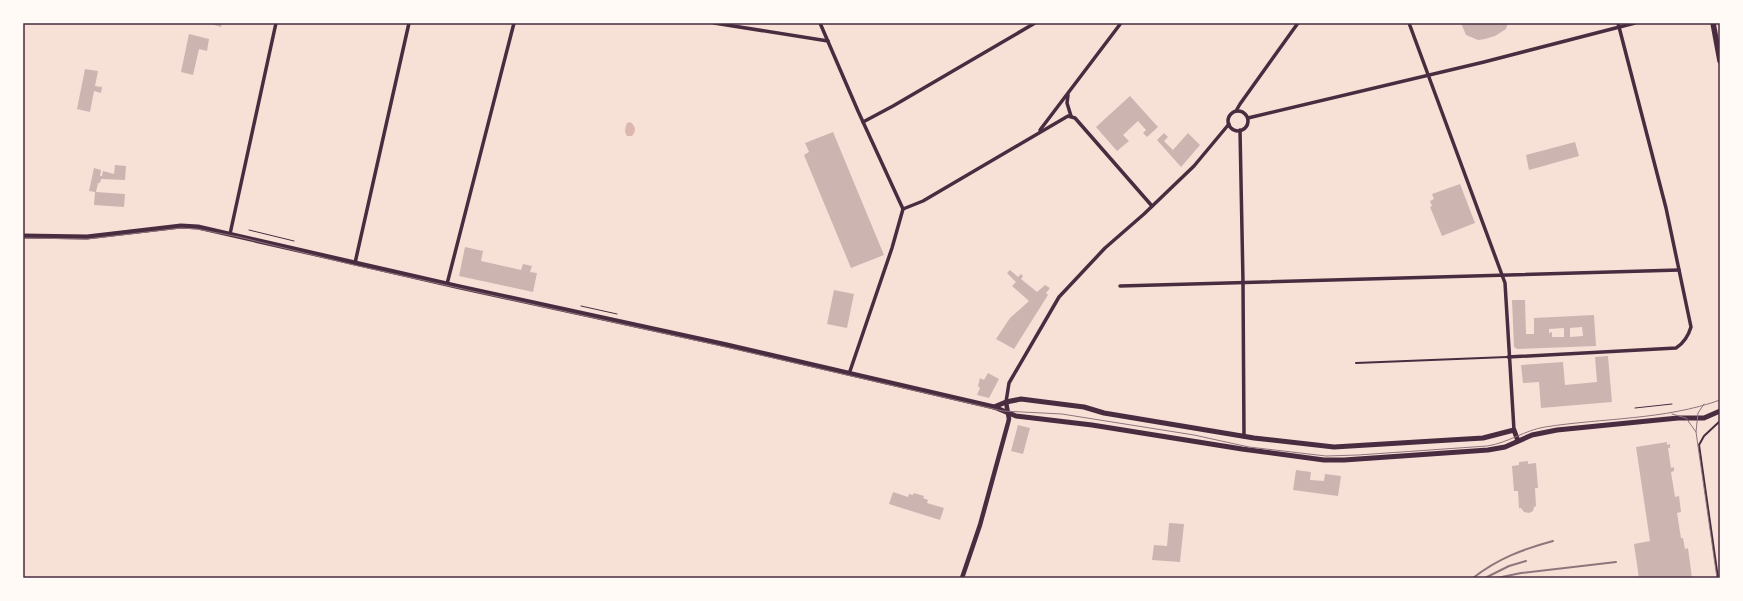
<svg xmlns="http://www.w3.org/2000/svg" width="1743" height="601" font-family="Arial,sans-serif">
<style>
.water{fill:#dcb8b0}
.building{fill:#ccb4b1;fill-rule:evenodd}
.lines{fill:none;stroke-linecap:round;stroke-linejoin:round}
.path{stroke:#4a2c40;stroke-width:1}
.service{stroke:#4a2c40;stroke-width:2}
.minor{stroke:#4a2c40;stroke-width:3.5}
.tertiary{stroke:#4a2c40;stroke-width:4.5}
.secondary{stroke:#4a2c40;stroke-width:5}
.primary{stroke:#4a2c40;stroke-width:5.5}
.tram{stroke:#8f747c;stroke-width:1}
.rail{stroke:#8f747c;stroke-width:2}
.neatline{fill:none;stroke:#4a2c40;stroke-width:1.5}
</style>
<rect width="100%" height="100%" fill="#f7e1d7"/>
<path class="water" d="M630,122c5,3 7,9 2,14h-5c-3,-4 -2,-8 0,-13z"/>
<g class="building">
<polygon points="208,23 222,23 221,27"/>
<polygon points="1461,23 1508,23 1506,29 1495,36 1485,39 1478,40 1466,35"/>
<polygon points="189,34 209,39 207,51 199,49 193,75 181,72"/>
<polygon points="85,69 98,71 95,86 102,87 101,93 94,91 90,112 77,109"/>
<polygon points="1130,96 1158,127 1147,137 1143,133 1146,130 1138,121 1123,135 1129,141 1117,151 1096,127"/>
<polygon points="833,132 884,255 851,268 804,155 809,152 805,143"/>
<polygon points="1164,133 1168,137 1164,141 1173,150 1188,133 1200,145 1181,167 1157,140"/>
<polygon points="1575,142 1579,156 1529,170 1526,155"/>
<polygon points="115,165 126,166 125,180 101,179 100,183 98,183 96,192 125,194 124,207 94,205 95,192 89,191 94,168 101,170 100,176 102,176 103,171 114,174"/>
<polygon points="1460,184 1475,223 1442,236 1430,207 1432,206 1430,201 1434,199 1432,194"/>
<polygon points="465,247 483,251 481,261 521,270 523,264 532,266 530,272 537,273 533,292 459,276"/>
<polygon points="1010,270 1018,277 1021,274 1023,276 1021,279 1037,292 1045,285 1050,288 1046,293 1048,295 1014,349 996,339 1010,318 1029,301 1012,286 1016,282 1007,273"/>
<polygon points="834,290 854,294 847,328 827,324"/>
<path d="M1512,300h13l1,34h8v-16l60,-3 2,31 -79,3 -3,-2zM1582,327l1,9 -13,1v-9zM1564,328v9h-12v-5l-3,1v-4z"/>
<polygon points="1608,356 1612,402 1541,408 1539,382 1523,383 1521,365 1563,362 1565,385 1597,382 1595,357"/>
<polygon points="988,373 999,379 989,398 977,395 980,388 978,386 980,378 984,380"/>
<polygon points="1018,425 1030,428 1023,454 1011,451"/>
<polygon points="1667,442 1667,445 1670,444 1670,448 1668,448 1671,468 1674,467 1674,471 1671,472 1675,497 1679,496 1681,512 1677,513 1681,538 1683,538 1685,549 1688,548 1692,578 1639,578 1634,544 1650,541 1636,447"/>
<polygon points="1528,461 1528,464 1536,463 1538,488 1535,488 1536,506 1534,507 1533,511 1529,513 1524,512 1521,508 1519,508 1518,491 1514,491 1512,466 1519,465 1519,462"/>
<polygon points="1296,470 1311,472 1310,480 1324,481 1325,474 1341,476 1338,496 1293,490"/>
<polygon points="893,492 908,497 909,494 913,495 914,493 924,496 923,498 928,500 927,503 944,508 940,520 889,504"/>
<polygon points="1169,523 1184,524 1180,562 1152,560 1154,545 1167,546"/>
</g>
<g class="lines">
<g class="path">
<polyline points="249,230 294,241"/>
<polyline points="581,306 617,314"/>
<polyline points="1635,408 1672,404"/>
</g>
<g class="service">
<polyline points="1356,363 1507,357"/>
<polyline points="1718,578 1699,445 1704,436 1720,421"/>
</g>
<g class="minor">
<polyline points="714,23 828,41"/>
<polyline points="820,23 858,111 903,209"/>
<polyline points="1409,23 1505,283 1514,430"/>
<polyline points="1068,95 1067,103 1071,116"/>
<polyline points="1236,111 1240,104 1298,23"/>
<circle cx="1238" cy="121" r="10"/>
<polyline points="1248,118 1484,62 1635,23"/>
<polyline points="863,122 893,106 1035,23"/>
<polyline points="1040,130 1121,23"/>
<polyline points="1240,130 1243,282 1244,437"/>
<polyline points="903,209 923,201 1068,116 1075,118 1152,206"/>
<polyline points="230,234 276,23"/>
<polyline points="355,263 409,23"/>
<polyline points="447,284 514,23"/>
<polyline points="1120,286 1679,270"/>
<path d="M1508,357l168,-9c8,-5 12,-11 15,-21l-25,-119 -48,-185"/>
<polyline points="849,374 892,248 903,209"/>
<polyline points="1006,402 1009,383 1059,297 1105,248 1144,214 1194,166 1229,124"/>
</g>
<polyline class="tertiary" points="962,578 980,525 1008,423 1009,419 1006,402"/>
<g class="secondary">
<polyline points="23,236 87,237 181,226 198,227 460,287 727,345 994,407 1016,416 1092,425 1242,449 1324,460 1344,460 1488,450 1505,447 1532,435 1557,430 1678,418 1704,418 1720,411"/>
<polyline points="994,407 1006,402 1021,399 1084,407 1104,413 1254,438 1334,447 1483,438 1514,430 1518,441"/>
</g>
<polyline class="primary" points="1713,23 1720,61"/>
<g class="tram">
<path d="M23,238l64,1 94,-11 16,1 42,8 115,28 363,80 286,66 59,3 132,21 55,12 77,9 32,-1 129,-9c21,-3 38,-16 58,-19 57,-9 120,-7 175,-27"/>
<polyline points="1704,404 1698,413 1696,432 1717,578"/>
<polyline points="1672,414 1686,418 1696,432"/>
</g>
<g class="rail">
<path d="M1473,578c24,-19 50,-29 80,-37"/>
<polyline points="1485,578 1509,566 1526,561"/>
<polyline points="1497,578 1521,573 1616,562"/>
</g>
</g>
<rect width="1743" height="601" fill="none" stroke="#fffaf5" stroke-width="48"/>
<rect x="24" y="24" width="1695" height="553" class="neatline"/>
</svg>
